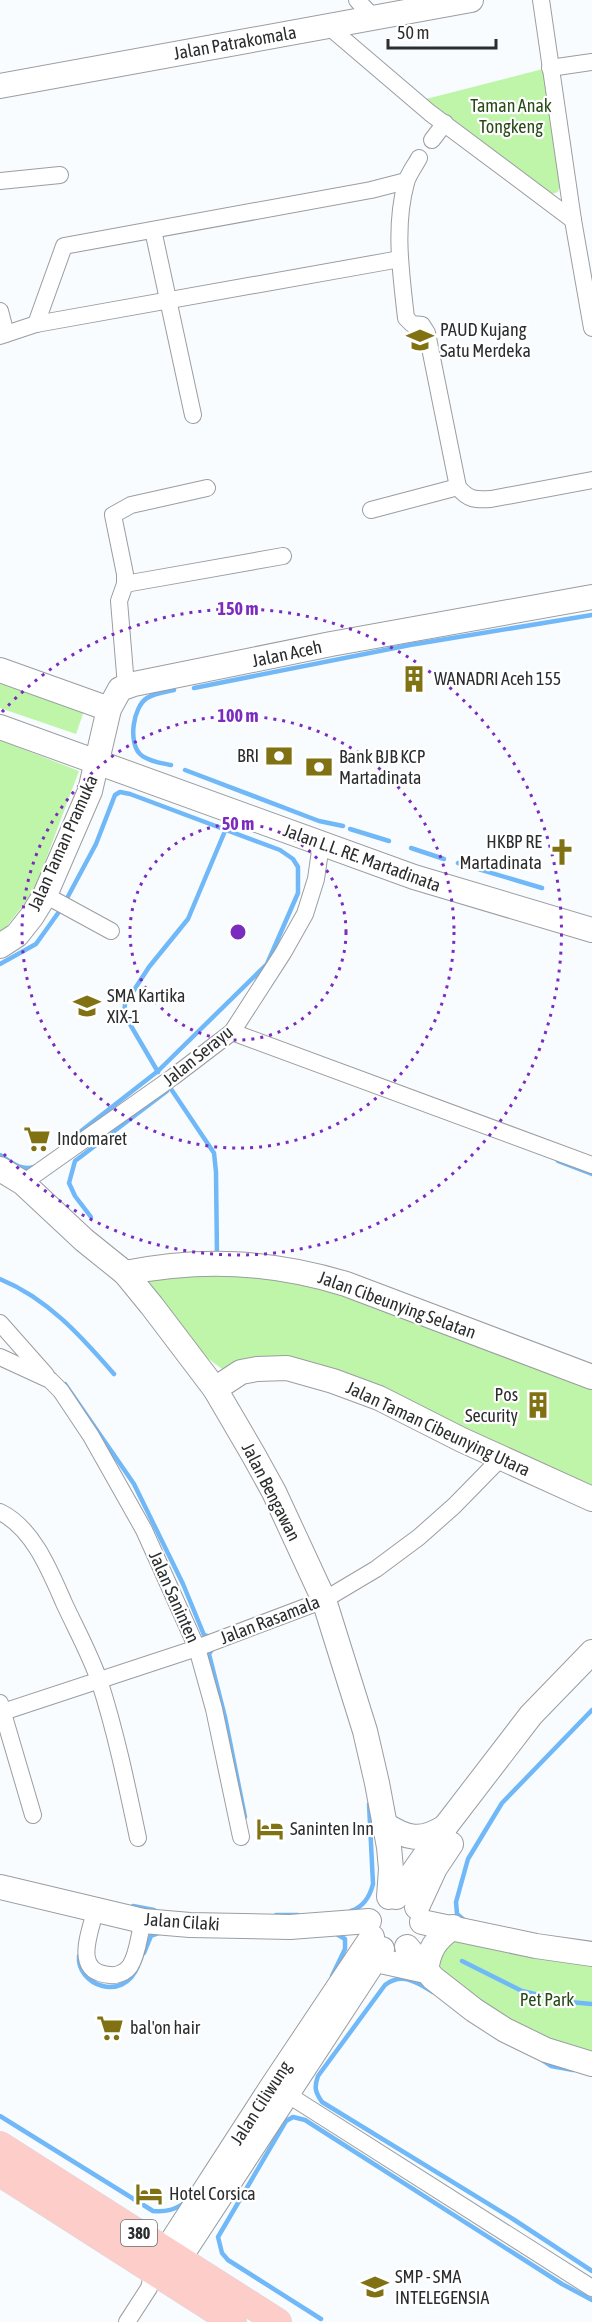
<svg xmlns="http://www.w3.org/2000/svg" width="592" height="2322" font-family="'Asap Condensed',sans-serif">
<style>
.green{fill:#bef5a8}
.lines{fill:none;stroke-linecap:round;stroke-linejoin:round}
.stream{stroke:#70b8f8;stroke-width:4.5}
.street-casing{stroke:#9b9da0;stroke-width:18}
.secondary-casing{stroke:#9b9da0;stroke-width:26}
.primary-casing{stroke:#d9d9d9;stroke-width:28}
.street{stroke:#fff;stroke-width:16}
.secondary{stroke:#fff;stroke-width:24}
.primary{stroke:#fdcdca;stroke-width:27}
.ring{fill:none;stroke:#7b2cbf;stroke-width:3;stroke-dasharray:3 6}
.labels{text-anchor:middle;stroke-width:4.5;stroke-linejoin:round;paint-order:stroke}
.shield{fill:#fff;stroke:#6b6c6d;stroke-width:1.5}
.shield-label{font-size:16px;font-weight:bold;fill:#2c2d2e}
.street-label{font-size:18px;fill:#2c2d2e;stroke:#fff}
.park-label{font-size:18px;fill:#274a17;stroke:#fff}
.poi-label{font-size:18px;fill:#2c2d2e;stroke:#fff;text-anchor:start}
.centre{fill:#7b2cbf;stroke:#fff;stroke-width:3}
.ring-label{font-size:18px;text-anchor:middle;font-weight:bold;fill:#7b2cbf;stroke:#fff;stroke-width:4.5;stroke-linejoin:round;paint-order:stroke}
</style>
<rect width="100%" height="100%" fill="#f9fcfe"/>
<g class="green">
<polygon points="543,69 560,184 558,192 552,194 426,99"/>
<polygon points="0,679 85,708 76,734 0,708"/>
<polygon points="0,740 79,771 34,891 0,935"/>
<polygon points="149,1273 306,1278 592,1384 592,1494 390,1397 222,1369 201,1353 142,1281"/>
<polygon points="457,1935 592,1962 592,2063 507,2028 436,1965 443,1947"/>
</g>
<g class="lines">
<g class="stream">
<polyline points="194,688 410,645 592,615"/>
<path d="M171,765c-10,-2 -24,-4 -31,-11 -12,-12 -7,-47 7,-56 8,-5 18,-6 27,-8"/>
<polyline points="185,770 319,821 343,826"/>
<polyline points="350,829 389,841"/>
<polyline points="411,848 444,859"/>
<polyline points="458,863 542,888"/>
<polyline points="65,902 96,844 115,795 120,792 130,794 280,850 293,859 298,867 298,893 267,964 158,1071 67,1142"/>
<polyline points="0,964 36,944 61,909"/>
<polyline points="158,1072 124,1014 125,1004 149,967 188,919 225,831"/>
<polyline points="169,1086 214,1153 216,1172 217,1256"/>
<path d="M0,1155c11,7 20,16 34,12"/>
<polyline points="558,1161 592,1174"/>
<polyline points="91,1217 75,1196 69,1183 75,1161 167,1091"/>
<path d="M0,1279c47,19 81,57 114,95"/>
<polyline points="65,1384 134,1484 183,1584 204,1635 210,1637"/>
<polyline points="213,1648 209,1654 225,1717 245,1817"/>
<polyline points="133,1906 154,1910"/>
<path d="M351,1911c12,-4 19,-15 22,-27l-4,-80"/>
<polyline points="276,1915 298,1915"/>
<polyline points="464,1920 457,1914 456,1902 468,1859 502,1803 592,1710"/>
<polyline points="144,1953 151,1936 159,1933"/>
<path d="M79,1956c-3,28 44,48 59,10"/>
<polyline points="462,1961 522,1991 569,2002 592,2004"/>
<polyline points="332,1976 345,1949 345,1939 335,1933"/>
<path d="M433,1992c-16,-10 -31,-20 -48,-7l-67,91c-4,11 -3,16 4,26l191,117 79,52"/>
<polyline points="542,2060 551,2066 573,2070"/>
<path d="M0,2116l153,95c14,1 21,-1 33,-9"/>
<polyline points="321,2319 228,2260 222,2253 218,2237 286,2121 293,2117 305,2120 562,2284 592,2300"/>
</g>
<defs>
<g id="street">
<polyline points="357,0 373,17"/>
<polyline points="541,0 573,220 592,328"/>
<polyline points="328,26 430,113 573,220"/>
<polyline points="550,68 592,62"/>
<polyline points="432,140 445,123"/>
<path d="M419,158c-4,8 -11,16 -13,25 -12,44 -5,90 0,135l6,6 10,1 5,8 31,154c10,13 18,13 33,12l101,-19"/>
<polyline points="0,181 60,175"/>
<polyline points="153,230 193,415"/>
<polyline points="0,311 6,334 0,336"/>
<polyline points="36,324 64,246 371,190 406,181"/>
<polyline points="6,334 36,324 400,259"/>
<polyline points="371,510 458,487"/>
<polyline points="125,584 125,574 113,515 131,505 207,488"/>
<polyline points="126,686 119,601 125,584 283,556"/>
<polyline points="45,895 111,931"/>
<polyline points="232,1032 592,1165"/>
<polyline points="23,1183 173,1077 232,1032 283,953 305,914 316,879 321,844"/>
<polyline points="0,1323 46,1375"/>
<polyline points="0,1357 50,1380 61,1391 91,1436 144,1530 197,1648 214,1709 241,1837"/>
<path d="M0,1512c33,16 50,59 64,91 12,26 27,53 36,80 16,50 27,103 38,155"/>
<polyline points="0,1703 33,1815"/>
<polyline points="0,1713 197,1648 324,1600 376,1569 419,1537 454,1506 501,1458"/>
<path d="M95,1911c-5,23 -23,61 15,64 7,1 16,-3 20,-9 8,-12 9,-32 13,-45"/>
<polyline points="279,2089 592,2288"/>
<polyline points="127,2322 149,2288 153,2271"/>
</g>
<g id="secondary">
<polyline points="0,86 471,0"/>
<polyline points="0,670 109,709"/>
<polyline points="0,727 414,877 592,930"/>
<polyline points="0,946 17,935 32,916 45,895 90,791 109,709 120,689 134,684 331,644 592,597"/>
<polyline points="0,1169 23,1183 84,1240 125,1273 152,1306 215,1389 253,1454 274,1492 324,1600 365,1731 377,1783 389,1847 391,1869 389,1897"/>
<path d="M125,1273c76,-15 146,-12 221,11l246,93"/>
<polyline points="215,1389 241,1372 257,1369 287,1368 333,1381 379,1398 462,1440 592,1499"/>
<path d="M384,1824c23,15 37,18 61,3"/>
<polyline points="0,1887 143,1921 190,1925 290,1927 369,1921"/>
<polyline points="396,1897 445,1827 531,1715 592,1652"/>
<polyline points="417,1907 435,1868 451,1844"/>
<polyline points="422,1922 536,1946 592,1954"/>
<polyline points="407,1947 433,1978 474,2010 505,2030 546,2050 592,2064"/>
<polyline points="376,1960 426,1971"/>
<path d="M426,1971c3,-22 9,-31 27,-44"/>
<polyline points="179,2259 382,1949"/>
<polyline points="156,2266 273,2085 372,1937"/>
</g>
<g id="primary">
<polyline points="0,2145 278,2322"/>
<polyline points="0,2173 233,2322"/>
</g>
</defs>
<use href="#street" class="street-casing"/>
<use href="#secondary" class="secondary-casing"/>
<use href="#primary" class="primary-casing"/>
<use href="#street" class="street"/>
<use href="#secondary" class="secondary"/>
<use href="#primary" class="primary"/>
</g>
<g class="ring">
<circle cx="238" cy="932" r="108"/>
<circle cx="238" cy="932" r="216"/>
<path d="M2 712A323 323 0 1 1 2 1152"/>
</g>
<defs>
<symbol id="school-bare" viewBox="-9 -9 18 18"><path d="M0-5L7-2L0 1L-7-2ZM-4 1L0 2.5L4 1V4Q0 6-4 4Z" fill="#807212" stroke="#fff" stroke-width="2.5" paint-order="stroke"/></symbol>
<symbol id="building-bare" viewBox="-9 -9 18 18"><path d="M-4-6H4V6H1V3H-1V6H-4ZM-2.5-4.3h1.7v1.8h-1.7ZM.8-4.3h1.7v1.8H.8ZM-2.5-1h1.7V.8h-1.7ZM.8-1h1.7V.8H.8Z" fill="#807212" stroke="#fff" stroke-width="2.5" paint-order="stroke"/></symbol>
<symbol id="bank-bare" viewBox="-9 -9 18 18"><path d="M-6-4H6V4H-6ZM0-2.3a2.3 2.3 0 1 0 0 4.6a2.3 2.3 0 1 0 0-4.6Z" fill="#807212" stroke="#fff" stroke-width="2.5" paint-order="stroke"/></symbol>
<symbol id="church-bare" viewBox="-9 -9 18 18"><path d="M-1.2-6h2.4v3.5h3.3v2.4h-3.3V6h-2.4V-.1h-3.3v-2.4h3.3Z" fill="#807212" stroke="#fff" stroke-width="2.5" paint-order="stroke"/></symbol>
<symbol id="supermarket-bare" viewBox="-9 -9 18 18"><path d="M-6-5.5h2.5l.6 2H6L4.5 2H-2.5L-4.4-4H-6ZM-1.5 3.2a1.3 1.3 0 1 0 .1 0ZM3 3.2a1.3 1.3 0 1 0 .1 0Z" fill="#807212" stroke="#fff" stroke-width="2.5" paint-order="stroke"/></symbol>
<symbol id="hotel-bare" viewBox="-9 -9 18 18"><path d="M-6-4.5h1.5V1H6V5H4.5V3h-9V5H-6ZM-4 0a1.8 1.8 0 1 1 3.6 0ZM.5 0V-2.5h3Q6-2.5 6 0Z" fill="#807212" stroke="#fff" stroke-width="2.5" paint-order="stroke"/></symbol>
</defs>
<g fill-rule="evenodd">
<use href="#school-bare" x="401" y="321" width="38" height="38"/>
<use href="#building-bare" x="395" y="660" width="38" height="38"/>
<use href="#bank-bare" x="260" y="737" width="38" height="38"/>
<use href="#bank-bare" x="300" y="748" width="38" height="38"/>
<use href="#church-bare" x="543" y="833" width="38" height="38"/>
<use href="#school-bare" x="68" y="987" width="38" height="38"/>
<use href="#supermarket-bare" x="18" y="1120" width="38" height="38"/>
<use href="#building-bare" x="519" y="1386" width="38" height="38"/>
<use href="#hotel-bare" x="251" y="1810" width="38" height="38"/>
<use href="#supermarket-bare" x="91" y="2009" width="38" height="38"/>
<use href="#hotel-bare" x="130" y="2175" width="38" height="38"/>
<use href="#school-bare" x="356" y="2268" width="38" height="38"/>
</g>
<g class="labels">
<rect class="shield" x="121" y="2220" width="36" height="26" rx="4.5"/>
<g class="shield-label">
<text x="139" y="2239">380</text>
</g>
<g class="street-label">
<text transform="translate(235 43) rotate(-10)" y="6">Jalan Patrakomala</text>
<text transform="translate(287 654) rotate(-12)" y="6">Jalan Aceh</text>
<text transform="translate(63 843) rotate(-66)" y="6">Jalan Taman Pramuka</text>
<text transform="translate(362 858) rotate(20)" y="6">Jalan L.L. RE. Martadinata</text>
<text transform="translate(198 1056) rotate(-39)" y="6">Jalan Serayu</text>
<text transform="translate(397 1305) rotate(20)" y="6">Jalan Cibeunying Selatan</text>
<text transform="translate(438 1429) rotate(25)" y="6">Jalan Taman Cibeunying Utara</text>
<text transform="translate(271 1492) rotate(63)" y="6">Jalan Bengawan</text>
<text transform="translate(174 1597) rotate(66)" y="6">Jalan Saninten</text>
<text transform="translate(270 1620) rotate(-21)" y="6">Jalan Rasamala</text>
<text transform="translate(182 1922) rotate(4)" y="6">Jalan Cilaki</text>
<text transform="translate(261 2103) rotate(-57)" y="6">Jalan Ciliwung</text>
</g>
<g class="park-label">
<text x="511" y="112">Taman Anak<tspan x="511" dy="21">Tongkeng</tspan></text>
<text x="547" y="2006">Pet Park</text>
</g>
<g class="poi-label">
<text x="440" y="336">PAUD Kujang<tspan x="440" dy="21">Satu Merdeka</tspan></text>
<text x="434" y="685">WANADRI Aceh 155</text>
<text x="259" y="762" text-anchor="end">BRI</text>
<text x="339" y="763">Bank BJB KCP<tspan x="339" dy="21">Martadinata</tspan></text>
<text x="542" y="848" text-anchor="end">HKBP RE<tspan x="542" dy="21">Martadinata</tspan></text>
<text x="107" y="1002">SMA Kartika<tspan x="107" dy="21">XIX-1</tspan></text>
<text x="57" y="1145">Indomaret</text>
<text x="518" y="1401" text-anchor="end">Pos<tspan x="518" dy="21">Security</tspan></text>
<text x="290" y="1835">Saninten Inn</text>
<text x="130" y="2034">bal'on hair</text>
<text x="169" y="2200">Hotel Corsica</text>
<text x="395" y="2283">SMP - SMA<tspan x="395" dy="21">INTELEGENSIA</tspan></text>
</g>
</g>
<circle cx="238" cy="932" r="9" class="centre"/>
<g class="ring-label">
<text x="238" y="615">150 m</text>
<text x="238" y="722">100 m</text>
<text x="238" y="830">50 m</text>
</g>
<path d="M388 39v9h108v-9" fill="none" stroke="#2c2d2e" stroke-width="3"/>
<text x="397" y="39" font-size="18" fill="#2c2d2e" stroke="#ffffff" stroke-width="4.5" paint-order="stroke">50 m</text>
</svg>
